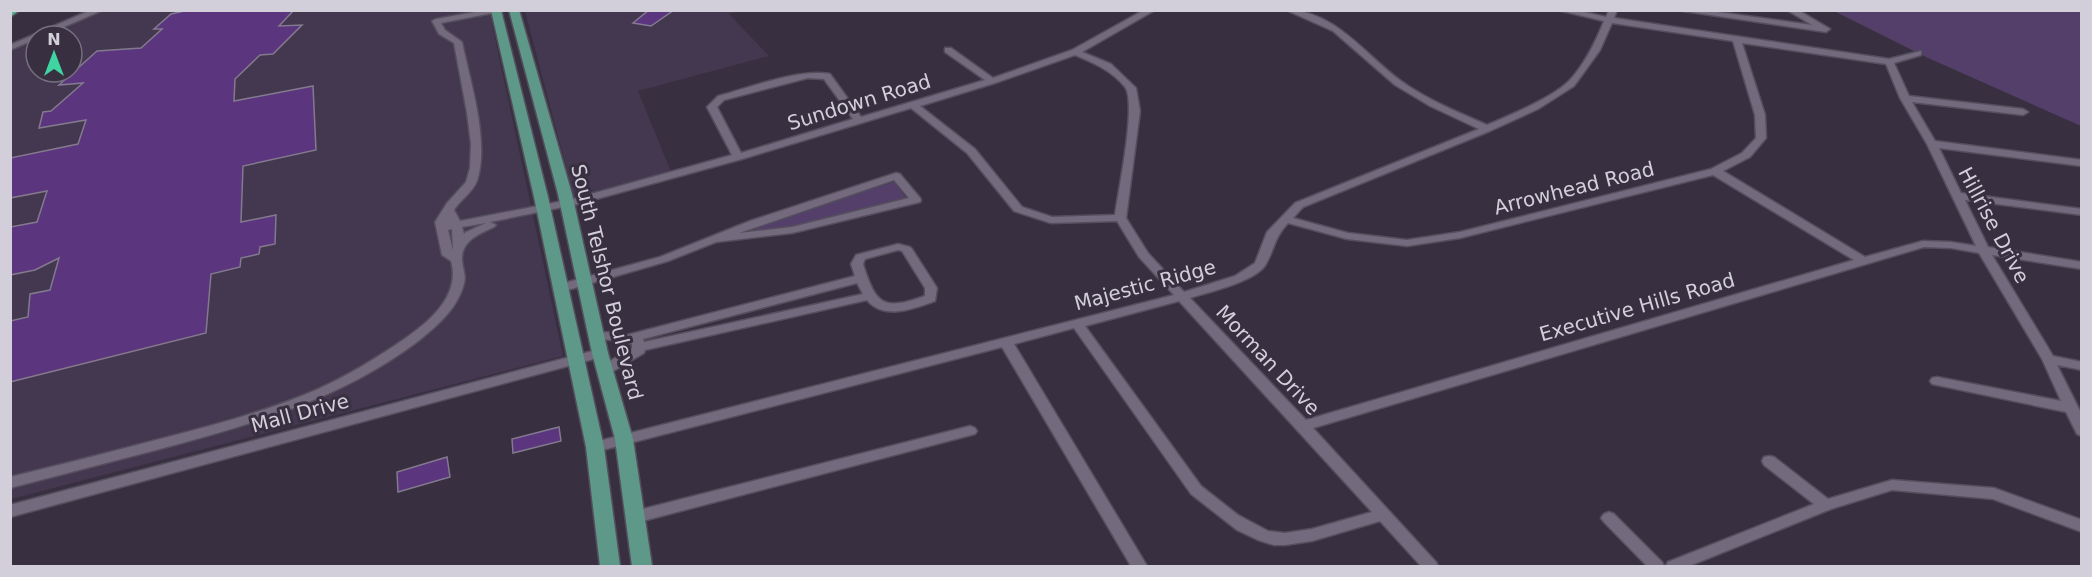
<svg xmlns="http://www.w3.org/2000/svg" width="2092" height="577" font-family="'DejaVu Sans',sans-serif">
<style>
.built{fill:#43384f;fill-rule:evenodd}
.green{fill:#543f6a}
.building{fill:#5b357e;stroke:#837a8e;stroke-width:1.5}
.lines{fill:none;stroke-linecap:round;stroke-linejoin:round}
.minor-casing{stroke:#554f5d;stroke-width:3}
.major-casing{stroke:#554f5d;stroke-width:3}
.highway-casing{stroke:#554f5d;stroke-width:3}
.minor{fill:#736a7e;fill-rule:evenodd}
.major{fill:#5e9889;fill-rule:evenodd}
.highway{fill:#50b690;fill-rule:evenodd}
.labels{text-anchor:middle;stroke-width:6;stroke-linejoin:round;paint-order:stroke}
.street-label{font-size:20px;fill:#d3cfda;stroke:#383041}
</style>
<rect width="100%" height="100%" fill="#383041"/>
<g class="built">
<path d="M87,11h409l-4,13 71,332 -552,143 -1,-456zM36,36h36v36h-36z"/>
<polygon points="525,11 741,11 729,14 769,56 638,91 671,172 574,197"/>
</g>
<g class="green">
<polygon points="1834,11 2081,11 2081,126 1926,57"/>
<polygon points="894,182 908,200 782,229 756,232 753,226"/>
</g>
<g class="building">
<polygon points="189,10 294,10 279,26 302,25 273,54 260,55 235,79 234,101 313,86 316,150 243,166 241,222 276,215 275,244 260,247 259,254 241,258 240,267 211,274 206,333 10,382 10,321 28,317 30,294 50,290 59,258 35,270 10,275 10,227 37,222 47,191 10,198 10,158 78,144 86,120 39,128 43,112 51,111 83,83 59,85 97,51 141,48 162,29 154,29 171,14"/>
<polygon points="649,10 674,10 651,26 633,23"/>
<polygon points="559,427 561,441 513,453 512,439"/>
<polygon points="447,457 450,477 398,492 397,472"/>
</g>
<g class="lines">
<defs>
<g id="minor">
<polygon points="91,10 103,10 43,36 36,36 36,39 10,50 10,45"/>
<path d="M486,10h22l-67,13 4,7 17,12c8,39 28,100 15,139 -4,11 -17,19 -23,29l6,11 113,-22 159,-44 -25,-48 11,-11c31,-8 81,-28 112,-22l31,43 124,-37 -40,-28v-4h6l42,30 79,-28 72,-40h11l-73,42 29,12 25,24 4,23 -14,107 22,35 36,39 51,-16 20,-13 12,-31 28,-29 184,-74 -49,-23 -35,-21 -62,-54 -47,-21c49,0 79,45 115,71 26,19 57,31 86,44 23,-10 65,-27 82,-44 16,-17 26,-38 35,-60l-46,-11h18l30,7 3,-7h8l-3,8 275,41 32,-8v4l-27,8 15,33 114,13 5,3 -5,3 -111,-13 23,39 147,19v6l-143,-18 22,45 121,16v6l-117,-15 23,47 94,15v7l-90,-14 61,101 29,6v8l-25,-5 25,50v21l-5,-2 -11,-22 -134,-28 -2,-3 2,-3 5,-1 124,24 -19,-42 -63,-106 -28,-5 -27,-1 -611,181 123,134 2,4h-17l-41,-45 -68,20 -27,4h-11l-16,-5 -21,-10 -46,-36 -117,-166 -60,16 133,222h-16l-129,-219 -407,105 -5,-1 -2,-4 2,-4 5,-1 579,-147 -35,-38 -22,-36 -66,2 -37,-12 -47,-58 -56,-45 -169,51 -164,45 -88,18 6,3 -2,2c-15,7 -33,14 -32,33 1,11 5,16 1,27 -7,23 -27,40 -46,55 -76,57 -166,83 -257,107 -50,13 -100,26 -150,39v-11c49,-12 97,-24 146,-37 54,-14 109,-28 160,-50 31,-14 59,-31 87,-50 26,-18 58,-44 48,-79l-9,-6 -7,-33 12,-19 19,-21 4,-14 1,-24 -4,-31 -13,-70 -15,-9 -7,-13 4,-2zM1612,23l121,18 22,74 1,23 -14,15 -31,16 -251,63 -53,8 -59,-7 -55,-15 10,-11 187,-76 48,-22 36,-23 26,-36zM1742,43l144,21 14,34 27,46 49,102 -25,-4 -28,-1 -58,16 -142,-86 27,-14 16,-19 -1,-23zM1075,55c19,8 36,15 50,32 12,16 -7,105 -10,128l-63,2 -30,-10 -47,-58 -55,-43 75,-23zM808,78l16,1 29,40 -112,34 -24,-46 7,-7zM1713,175l141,85 -548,160 -116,-122c19,-6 67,-17 76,-34 9,-16 8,-26 22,-41l59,16 60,7 53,-8zM486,223l-20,9 -2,2 -2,-7zM452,229l1,22 -5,-21zM1179,301l193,211 -60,17 -27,4 -17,-2 -30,-16 -37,-29 -116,-160z"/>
<polygon points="1677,10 1703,10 1812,25 1787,10 1798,10 1830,29 1826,32"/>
<path d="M896,173l4,1 20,24 1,2 -1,2 -128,31 -76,9 -48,19 -107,31 -6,-4 2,-3 103,-28 90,-36zM894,180l15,18 -117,29 -53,6z"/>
<path d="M898,244l12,3 2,2 25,39 -2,13c-20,7 -51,20 -68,-1l-222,50 -1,3 -34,20 -5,1 -7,-4 2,-3 32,-19v-4l-18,-4 -21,-1 -2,-3 2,-3 21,-1 13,3 228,-59 -4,-12 5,-9zM898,250l4,1 23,37v8c-42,15 -49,9 -62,-32l2,-5zM857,283l6,11 -219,48 -1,-3z"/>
<polygon points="600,349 606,353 605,356 10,517 10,505"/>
<polygon points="970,426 975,428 977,431 975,434 635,523 630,521 627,517 630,513 635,511"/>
<polygon points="1769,456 1774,457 1828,499 1892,480 1994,488 2082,520 2082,532 1993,499 1892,490 1831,509 1689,566 1666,566 1668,562 1814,504 1764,465 1762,461 1764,457"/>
<polygon points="1609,512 1614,514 1662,562 1664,566 1647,566 1604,522 1601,518 1604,514"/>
</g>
<g id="major">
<polygon points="491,10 501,10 548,197 604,447 620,566 600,566 586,447 534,197"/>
<polygon points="509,10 519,10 572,194 608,353 633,439 652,566 632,566 615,439 592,353 558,194"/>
</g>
<polygon id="highway" points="10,10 20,10 10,17"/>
</defs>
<use href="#minor" class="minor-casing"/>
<use href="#major" class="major-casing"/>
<use href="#highway" class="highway-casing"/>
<use href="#minor" class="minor"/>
<use href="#major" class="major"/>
<use href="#highway" class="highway"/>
</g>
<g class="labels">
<g class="street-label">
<text transform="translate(859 102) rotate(-17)" y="7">Sundown Road</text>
<text transform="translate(1574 188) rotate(-14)" y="7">Arrowhead Road</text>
<text transform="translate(1994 225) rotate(62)" y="7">Hillrise Drive</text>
<text transform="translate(607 282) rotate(76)" y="7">South Telshor Boulevard</text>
<text transform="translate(1145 285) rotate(-15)" y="7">Majestic Ridge</text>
<text transform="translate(1637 307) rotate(-16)" y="7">Executive Hills Road</text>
<text transform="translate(1268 360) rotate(47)" y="7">Morman Drive</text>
<text transform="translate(300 413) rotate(-15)" y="7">Mall Drive</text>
</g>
</g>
<rect width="2092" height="577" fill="none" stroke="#d3cfda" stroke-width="24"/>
<g transform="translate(54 54)"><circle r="28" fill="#383041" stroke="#76707e" stroke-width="1.5"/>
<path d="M0-4.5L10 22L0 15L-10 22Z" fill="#40d4a2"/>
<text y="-9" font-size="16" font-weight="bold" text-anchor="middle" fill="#d3cfda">N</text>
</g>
</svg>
